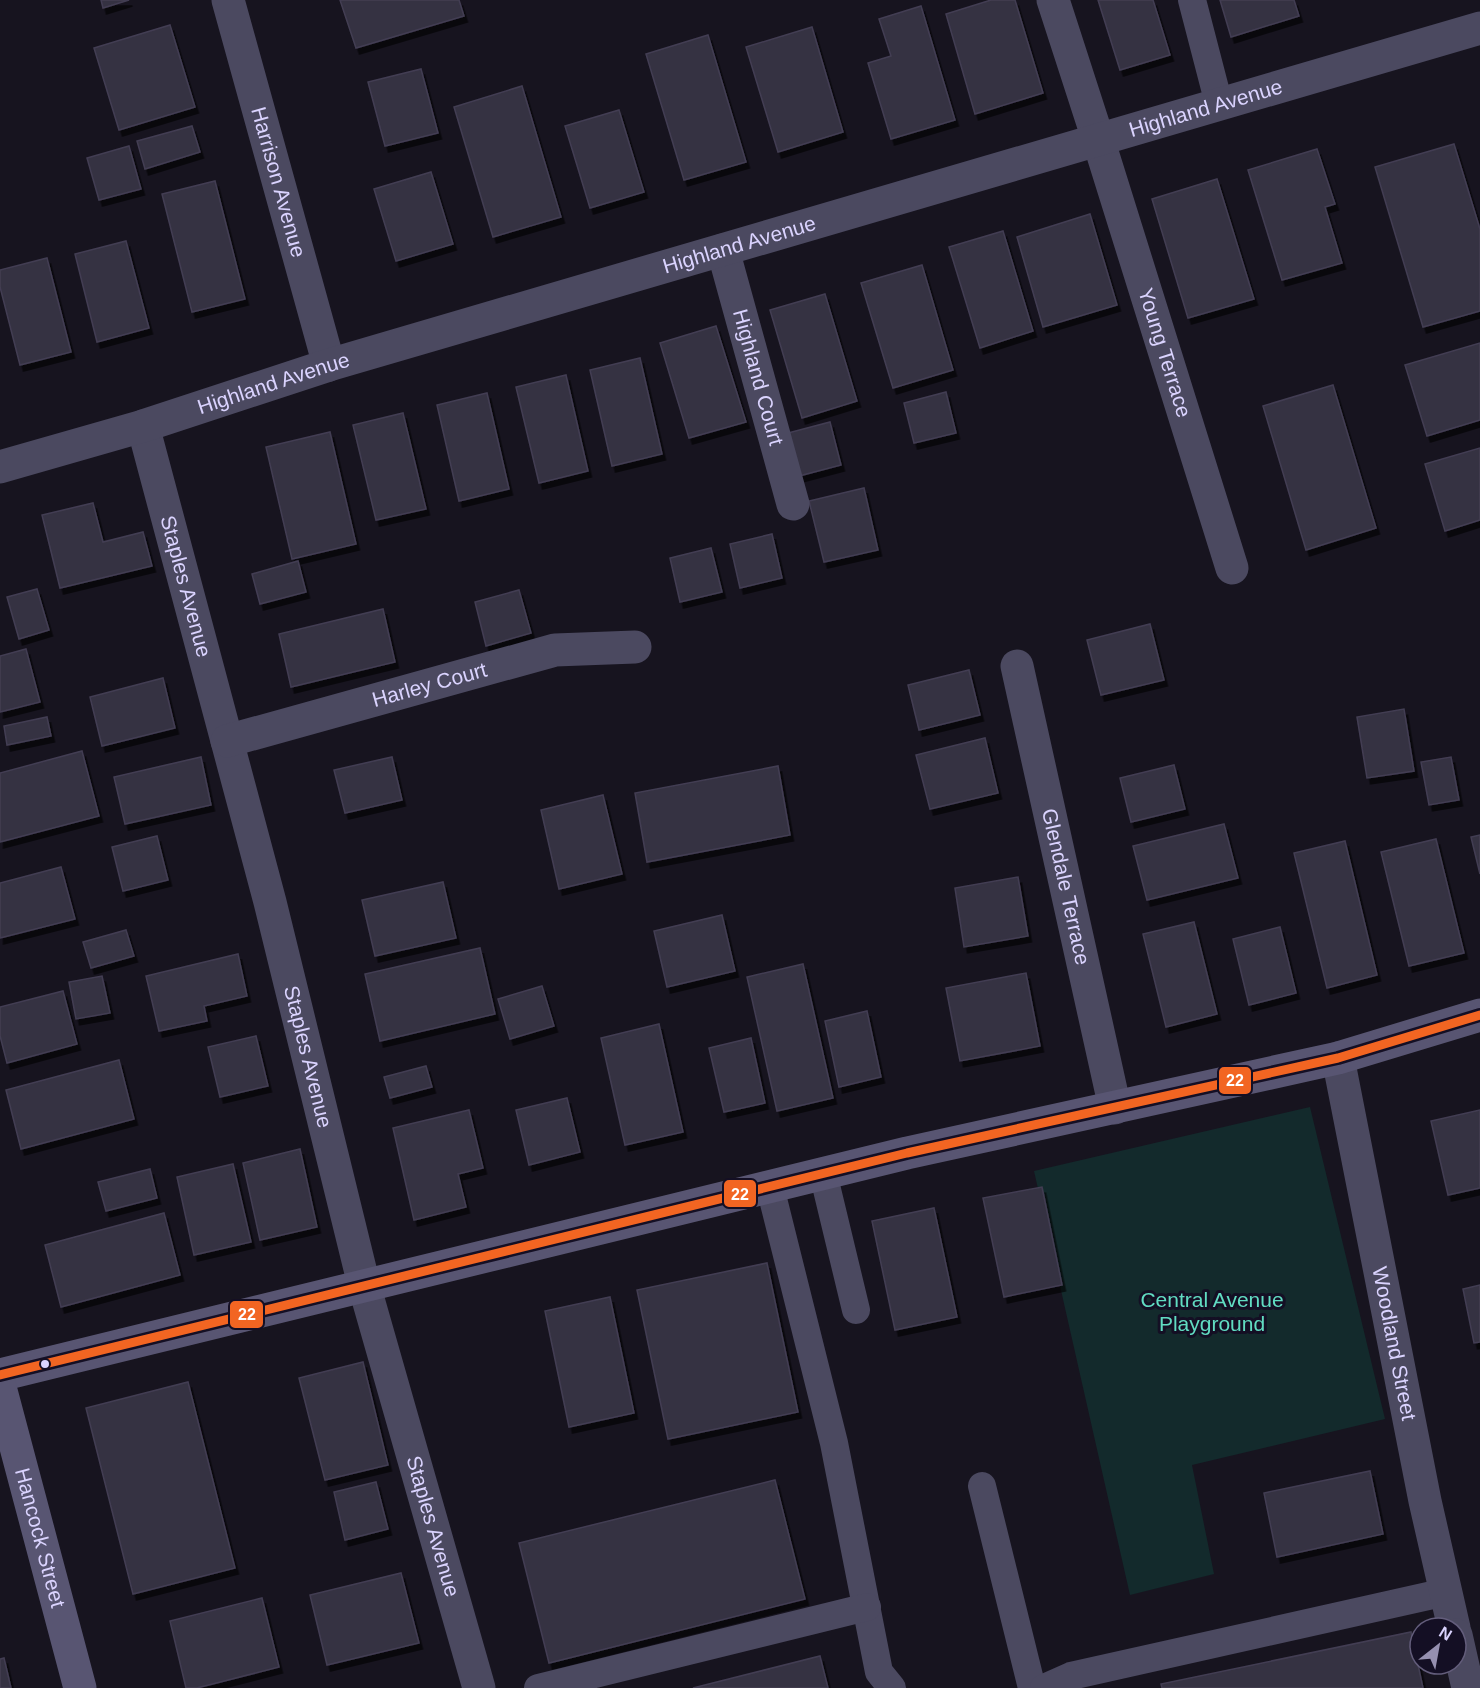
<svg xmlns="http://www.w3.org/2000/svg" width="1480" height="1688" font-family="Helvetica,sans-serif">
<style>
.green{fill:#132a2c}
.building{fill:#353242;stroke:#433e53;stroke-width:1.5;filter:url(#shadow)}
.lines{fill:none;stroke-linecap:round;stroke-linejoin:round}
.lane{stroke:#4b4960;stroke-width:28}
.street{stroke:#4b4960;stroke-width:33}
.secondary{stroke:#585572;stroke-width:33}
.bus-1-casing{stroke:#140f24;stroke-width:14}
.bus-1{stroke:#f26522;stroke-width:9}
.bus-dot{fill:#dad3fe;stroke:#140f24;stroke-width:2}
.labels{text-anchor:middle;stroke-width:6;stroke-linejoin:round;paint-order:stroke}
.street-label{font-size:21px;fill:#dad3fe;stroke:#140f24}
.park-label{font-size:21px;fill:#61dcc2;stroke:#140f24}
.line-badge{stroke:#140f24;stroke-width:2}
.badge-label{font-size:16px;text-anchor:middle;font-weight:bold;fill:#fff}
</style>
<defs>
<filter id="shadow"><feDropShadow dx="3.5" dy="6" stdDeviation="0" flood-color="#0009"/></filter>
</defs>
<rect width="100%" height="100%" fill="#17141f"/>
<polygon class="green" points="1310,1107 1385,1419 1192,1465 1214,1574 1130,1595 1034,1171"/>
<g class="building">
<polygon points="101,0 129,0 103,8"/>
<polygon points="340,0 459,0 464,16 356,48"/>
<polygon points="991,0 1015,0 1043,93 975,114 946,14"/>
<polygon points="1098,0 1153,0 1170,55 1120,70"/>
<polygon points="1220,0 1294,0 1299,16 1231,37"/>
<polygon points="921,6 955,120 891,139 868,63 891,56 879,19"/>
<polygon points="170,25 195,107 119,130 94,48"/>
<polygon points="812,27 843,132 778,152 746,47"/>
<polygon points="708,35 746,162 684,180 646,54"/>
<polygon points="421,69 438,133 385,146 368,82"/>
<polygon points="522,86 561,217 493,237 454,107"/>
<polygon points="619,110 644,192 590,208 565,126"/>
<polygon points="192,126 200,152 145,169 137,141"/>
<polygon points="1454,144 1480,229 1480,311 1423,327 1375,167"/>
<polygon points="129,146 141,189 99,200 87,158"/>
<polygon points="1317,149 1335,204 1325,207 1342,263 1282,280 1248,170"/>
<polygon points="431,172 453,244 396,261 374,189"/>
<polygon points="1217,179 1254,299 1188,318 1152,199"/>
<polygon points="215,181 245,299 192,312 162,194"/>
<polygon points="1090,214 1117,305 1043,327 1017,237"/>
<polygon points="1003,231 1033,331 980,348 949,247"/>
<polygon points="126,241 149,328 97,342 75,254"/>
<polygon points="47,258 71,352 20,365 0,287 0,270"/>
<polygon points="922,265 953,370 893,388 861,283"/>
<polygon points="825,294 857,401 802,418 770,310"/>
<polygon points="716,326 746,422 689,438 660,343"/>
<polygon points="1480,343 1480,420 1427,436 1405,365"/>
<polygon points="640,358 662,454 612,466 590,370"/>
<polygon points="566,375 588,471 539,483 516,387"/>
<polygon points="1333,385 1376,528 1306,550 1263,406"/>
<polygon points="946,392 956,433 914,443 904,403"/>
<polygon points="487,393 509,489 459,501 437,405"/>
<polygon points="403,413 426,509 376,520 353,425"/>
<polygon points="830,422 841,465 799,476 788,433"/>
<polygon points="330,432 356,544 292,559 266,447"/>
<polygon points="1480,448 1480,520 1445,531 1425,464"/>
<polygon points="864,488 878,550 824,562 809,501"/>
<polygon points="93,503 103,542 143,532 152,566 60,588 42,515"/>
<polygon points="772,534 782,578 740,588 730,544"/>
<polygon points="711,548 722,592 680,602 670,558"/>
<polygon points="298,561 306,592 260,604 252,574"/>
<polygon points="37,589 49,630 19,639 7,597"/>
<polygon points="519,590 531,633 486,646 475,602"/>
<polygon points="383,609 395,662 291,687 279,634"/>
<polygon points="1150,624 1164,680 1101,695 1087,640"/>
<polygon points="26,649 40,702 0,712 0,656"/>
<polygon points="969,670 980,715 919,730 908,685"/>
<polygon points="163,678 175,728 102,746 90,697"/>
<polygon points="1404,709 1414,771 1367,778 1357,717"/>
<polygon points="47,717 51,736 7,745 4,726"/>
<polygon points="985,738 998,793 930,809 916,755"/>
<polygon points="82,751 99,816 0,842 0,773"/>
<polygon points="201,757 211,805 125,824 114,777"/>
<polygon points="392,757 402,800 345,813 334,770"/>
<polygon points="1451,757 1459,800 1429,805 1421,762"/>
<polygon points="1174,765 1185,809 1131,822 1120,778"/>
<polygon points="778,766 790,835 647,862 635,793"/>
<polygon points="603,795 622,874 559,889 541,810"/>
<polygon points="1224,824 1238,878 1147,900 1133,846"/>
<polygon points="1480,835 1480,874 1471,837"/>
<polygon points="157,836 168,880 123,891 112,847"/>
<polygon points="1436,839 1464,953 1409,966 1381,852"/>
<polygon points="1345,841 1377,975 1327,988 1294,853"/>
<polygon points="61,867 75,919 0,938 0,883"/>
<polygon points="1018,877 1028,936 964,947 955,888"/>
<polygon points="443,882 456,938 375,956 362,900"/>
<polygon points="722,915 735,971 667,987 654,931"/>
<polygon points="1194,922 1217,1014 1166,1027 1143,934"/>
<polygon points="1280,927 1296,993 1249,1005 1233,939"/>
<polygon points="126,930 134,956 91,968 83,942"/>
<polygon points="480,948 495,1014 380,1041 365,974"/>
<polygon points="238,954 247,996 204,1006 207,1021 159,1031 146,976"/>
<polygon points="803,964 833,1098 777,1111 747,977"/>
<polygon points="1026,973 1040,1046 960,1061 946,988"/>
<polygon points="102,976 110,1013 76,1019 69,982"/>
<polygon points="542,986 554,1026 510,1039 498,999"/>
<polygon points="63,991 77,1044 7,1063 0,1036 0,1007"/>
<polygon points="867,1011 881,1077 839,1087 825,1021"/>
<polygon points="659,1024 683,1132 625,1145 601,1038"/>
<polygon points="256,1036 268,1086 220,1097 208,1047"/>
<polygon points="751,1038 765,1103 724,1112 709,1048"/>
<polygon points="119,1060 134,1119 21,1149 6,1090"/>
<polygon points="426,1066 432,1087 390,1098 384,1077"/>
<polygon points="567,1098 580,1152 529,1165 516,1110"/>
<polygon points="469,1110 483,1168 458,1174 466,1207 414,1220 393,1128"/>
<polygon points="1480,1110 1480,1188 1448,1195 1431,1121"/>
<polygon points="300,1149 317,1227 260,1240 243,1163"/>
<polygon points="233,1164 251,1242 194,1255 177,1177"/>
<polygon points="150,1169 157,1198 106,1211 98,1182"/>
<polygon points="1042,1187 1062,1285 1004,1297 983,1198"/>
<polygon points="934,1208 957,1317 895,1330 872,1221"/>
<polygon points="164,1213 180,1275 61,1307 45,1245"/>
<polygon points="767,1263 798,1412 668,1439 637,1290"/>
<polygon points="1480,1285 1480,1342 1474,1343 1463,1289"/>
<polygon points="610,1297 634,1413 569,1427 545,1311"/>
<polygon points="363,1362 388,1465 325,1480 299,1378"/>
<polygon points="188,1382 235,1568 133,1594 86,1408"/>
<polygon points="1370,1471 1383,1534 1277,1557 1264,1493"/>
<polygon points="775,1480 805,1599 549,1663 519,1543"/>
<polygon points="376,1482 388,1529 345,1540 334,1492"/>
<polygon points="401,1573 419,1643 327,1665 310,1595"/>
<polygon points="262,1598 279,1667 197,1688 186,1688 170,1621"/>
<polygon points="1411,1632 1423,1688 1162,1688 1161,1684"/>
<polygon points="820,1656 828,1688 693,1688"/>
<polygon points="4,1658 11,1688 0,1688 0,1659"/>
</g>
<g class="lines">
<g class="lane">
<polyline points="1192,0 1219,104"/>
<polyline points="823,1173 856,1310"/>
<polyline points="770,1187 834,1443 879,1672 892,1688"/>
<polyline points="982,1486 1032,1688"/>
<polyline points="538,1688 867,1607"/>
<polyline points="1044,1688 1071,1676 1446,1592"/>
</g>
<g class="street">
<path id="s1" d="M228,0l101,365"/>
<path id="s2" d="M1053,0l45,139 134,429"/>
<path id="s3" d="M723,250l70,254"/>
<path id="s4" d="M143,426l127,476 94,383 115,403"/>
<path id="s5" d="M0,467l143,-41 186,-61 1151,-337"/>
<path id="s6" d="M1017,666l98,442"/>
<path id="s7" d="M227,741l328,-91 80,-3"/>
<path id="s8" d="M1338,1058l87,443 29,127"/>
<polyline points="1456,1635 1468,1688"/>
</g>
<g class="secondary">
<polyline points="0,1375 907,1153 1338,1058 1480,1015"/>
<path id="s9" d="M0,1387l80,301"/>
</g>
<defs>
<polyline id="bus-1" points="0,1375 907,1153 1338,1058 1480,1015"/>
</defs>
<use href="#bus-1" class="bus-1-casing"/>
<use href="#bus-1" class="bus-1"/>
</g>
<circle class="bus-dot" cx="45" cy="1364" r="5"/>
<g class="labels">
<g class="street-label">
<text dy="7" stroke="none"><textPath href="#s5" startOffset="1258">Highland Avenue</textPath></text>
<text dy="7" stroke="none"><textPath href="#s1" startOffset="189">Harrison Avenue</textPath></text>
<text dy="7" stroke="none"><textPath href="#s5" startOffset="772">Highland Avenue</textPath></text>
<text dy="7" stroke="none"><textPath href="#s2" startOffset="370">Young Terrace</textPath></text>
<text dy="7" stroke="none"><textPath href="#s3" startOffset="132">Highland Court</textPath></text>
<text dy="7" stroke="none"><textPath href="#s5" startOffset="286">Highland Avenue</textPath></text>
<text dy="7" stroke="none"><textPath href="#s4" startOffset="166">Staples Avenue</textPath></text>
<text dy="7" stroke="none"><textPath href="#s7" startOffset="210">Harley Court</textPath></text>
<text dy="7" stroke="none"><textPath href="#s6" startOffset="226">Glendale Terrace</textPath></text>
<text dy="7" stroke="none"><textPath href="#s4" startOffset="652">Staples Avenue</textPath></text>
<text dy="7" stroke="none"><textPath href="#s8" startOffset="291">Woodland Street</textPath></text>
<text dy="7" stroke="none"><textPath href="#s4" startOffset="1138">Staples Avenue</textPath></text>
<text dy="7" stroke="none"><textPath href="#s9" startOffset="156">Hancock Street</textPath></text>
</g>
<g class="park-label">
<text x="1212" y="1307">Central Avenue<tspan x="1212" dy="24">Playground</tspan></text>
</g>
</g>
<g class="line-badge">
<rect x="1218" y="1066" width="34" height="29" rx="6" fill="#f26522"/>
<rect x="723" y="1179" width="34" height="29" rx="6" fill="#f26522"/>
<rect x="229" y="1300" width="35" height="29" rx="6" fill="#f26522"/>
</g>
<g class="badge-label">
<text x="1235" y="1086">22</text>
<text x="740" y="1200">22</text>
<text x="247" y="1320">22</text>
</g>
<g transform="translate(1438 1646) rotate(31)"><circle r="28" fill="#140f24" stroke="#635d7b" stroke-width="1.5"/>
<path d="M0-4.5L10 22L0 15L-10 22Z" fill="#9690b0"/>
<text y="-9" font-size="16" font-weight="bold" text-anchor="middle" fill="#dad3fe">N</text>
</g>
</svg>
